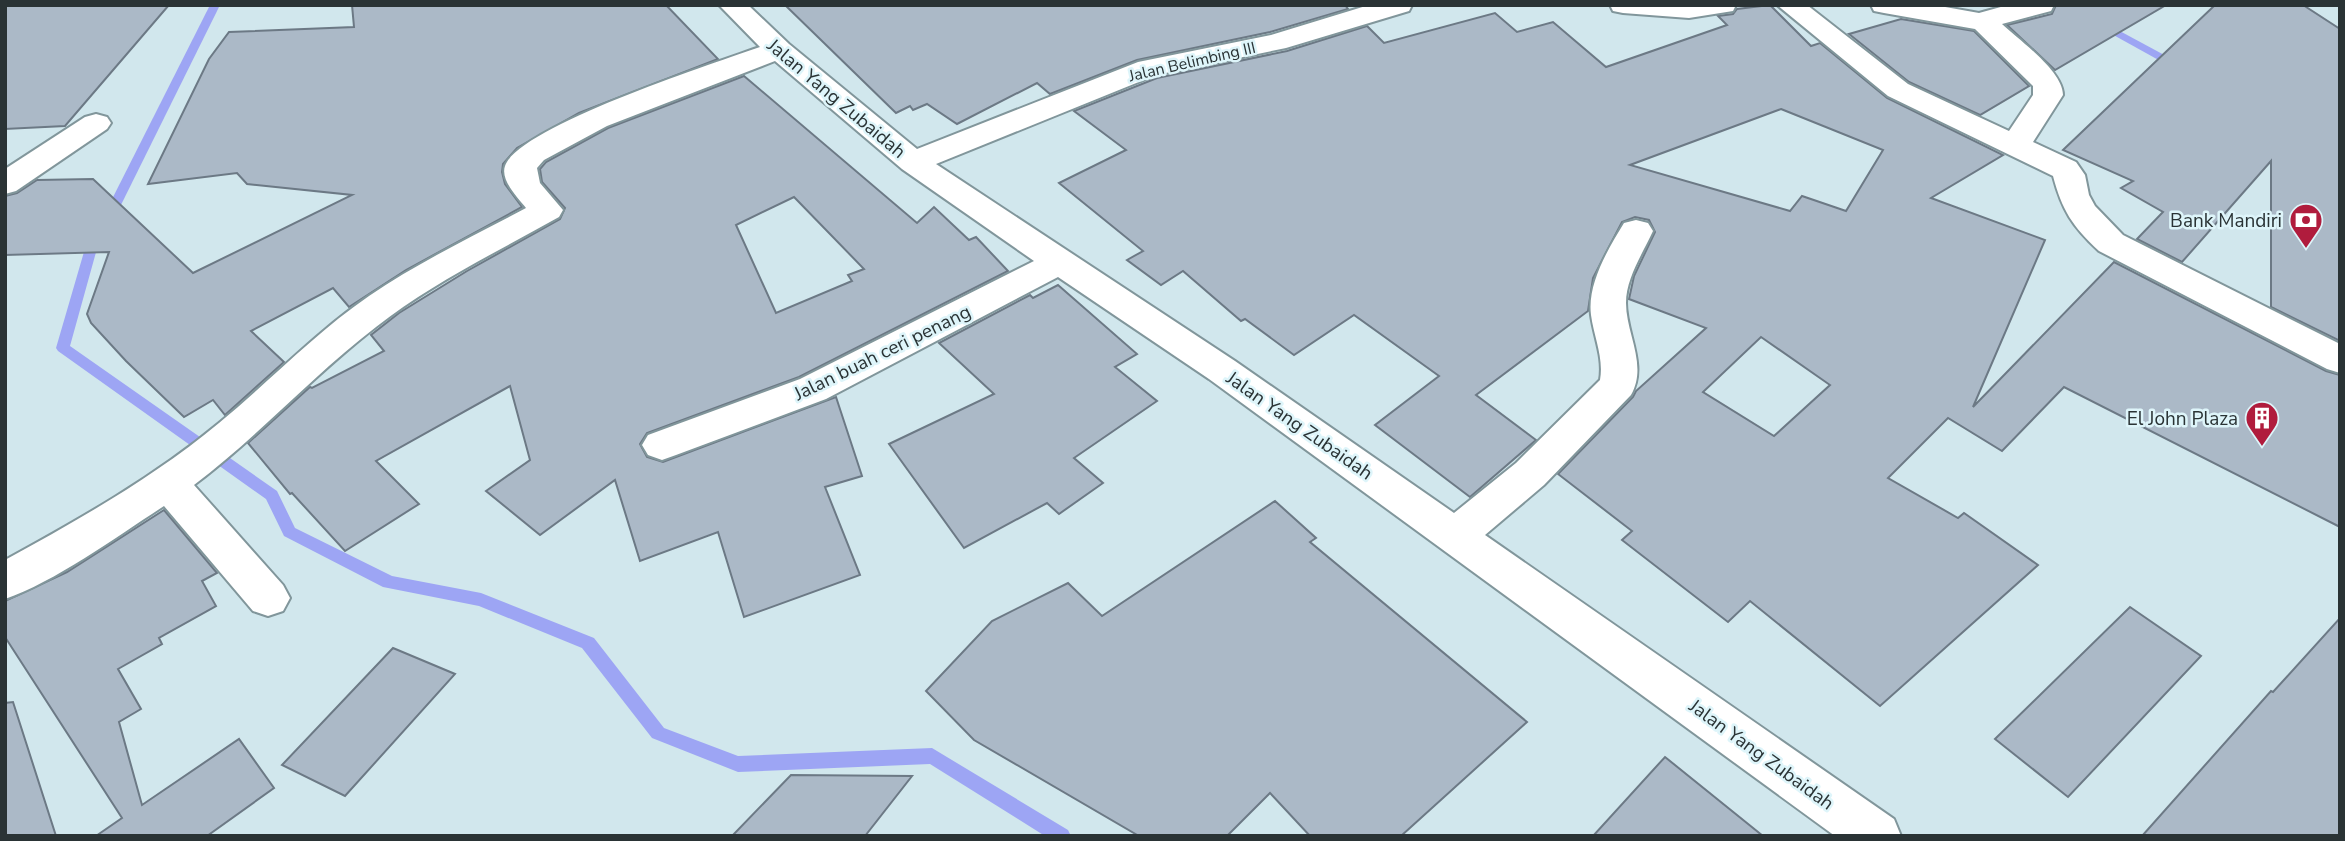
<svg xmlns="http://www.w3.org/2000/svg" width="2345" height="841" font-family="'Nunito Sans',sans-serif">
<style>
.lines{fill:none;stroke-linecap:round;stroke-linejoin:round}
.stream{fill:#9da5f4;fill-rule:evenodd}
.building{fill:#abb9c7;stroke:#6c7985;stroke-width:2;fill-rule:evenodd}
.minor-casing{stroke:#81969b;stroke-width:4}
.minor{fill:#fff;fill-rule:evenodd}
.labels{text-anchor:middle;stroke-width:5;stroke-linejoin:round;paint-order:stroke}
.far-street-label{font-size:16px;fill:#2a3335;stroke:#def5fa}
.street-label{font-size:19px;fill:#2a3335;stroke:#def5fa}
.poi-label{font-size:19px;fill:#2a3335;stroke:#def5fa;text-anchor:end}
</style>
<rect width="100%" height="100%" fill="#d1e7ed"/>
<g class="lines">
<g class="stream">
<polygon points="210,5 220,5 115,217 109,221 105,220 103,217"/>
<polygon points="2103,22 2181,64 2182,66 2181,68 2173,68 2099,27 2099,23"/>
<polygon points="97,233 103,237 98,245 70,346 277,491 295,528 392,576 481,593 594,638 664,728 738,756 932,748 1068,830 1071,836 1045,836 930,764 738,772 652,738 582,648 479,606 383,587 284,536 266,499 58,351 56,348 86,245 93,234"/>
</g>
</g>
<g class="building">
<polygon points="5,5 169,5 65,126 5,129"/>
<polygon points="352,5 666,5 718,59 579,113 517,148 503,164 502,172 505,184 522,207 406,270 349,307 333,288 251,331 284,362 225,415 213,400 184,417 126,361 91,323 87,314 109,252 5,255 5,196 17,193 37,180 93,179 193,273 352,195 247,184 237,173 148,184 209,59 229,32 354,27"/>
<polygon points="785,5 1345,5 1348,9 1270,32 1137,60 1050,94 1037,83 957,124 927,104 913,110 910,106 896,113"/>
<path d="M1770,5l41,41 9,-3 67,55 116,57 -72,43 114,42 -72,167 141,-145 212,109 14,4v152l-276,-140 -62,64 -54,-33 -60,60 70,40 6,-5 74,52 -158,141 -130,-105 -22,21 -106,-82 10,-9 -74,-57 75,-77 3,-6 70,-63 -77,-29 5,-23 21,-44 -6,-12 -14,-3 -13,5 -29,56 -5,33 -112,84 60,45 -66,57 -95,-72 64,-49 -85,-61 -60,40 -49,-36 -4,2 -58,-50 -22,14 -34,-25 16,-9 -84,-68 67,-33 -52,-39 83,-33 130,-27 80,-25 17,17 111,-30 22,19 36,-10 53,45 121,-42 -9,-9 15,-2 4,-5zM1781,109l102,41 -37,61 -44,-15 -12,15 -160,-46zM1761,337l69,48 -56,51 -71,-44z"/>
<polygon points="2056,5 2166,5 2055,70 2007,25 2052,14"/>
<polygon points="2215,5 2303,5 2340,29 2340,341 2271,307 2271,161 2182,262 2137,239 2163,212 2121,188 2133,181 2063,150"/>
<polygon points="1901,19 1974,31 2029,86 1980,115 1909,82 1849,34"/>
<path d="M744,76l173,147 17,-16 35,33 7,-3 32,34 -209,106 -152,56 -7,11 7,13 16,5 173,-65 26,79 -37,11 35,88 -116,42 -26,-85 -78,29 -25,-81 -75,55 -54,-44 44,-31 -20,-74 -134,75 43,43 -74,47 -53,-58 -2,1 -42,-51 62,-56 2,1 72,-37 -13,-16 28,-22 68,-42 93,-52 5,-11 -23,-26 -2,-13 6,-7 62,-34zM794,197l70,72 -16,6 4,6 -76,32 -40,-88z"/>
<polygon points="1058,285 1137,354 1115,367 1157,401 1074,458 1103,483 1059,514 1047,503 964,548 889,444 994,394 939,343 1030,295 1033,298"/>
<polygon points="1275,501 1316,538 1310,542 1527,722 1401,836 1310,836 1270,793 1227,836 1139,836 974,740 926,691 992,621 1068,583 1102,616"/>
<polygon points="164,510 217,573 202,581 216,606 159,638 162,644 118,669 141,709 119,722 142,805 239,739 274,788 207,836 96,836 122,818 5,637 5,601 67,572"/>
<polygon points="2130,607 2201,656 2068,797 1995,739"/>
<polygon points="2340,618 2340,836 2142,836 2271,691 2273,692"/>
<polygon points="393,648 455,674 345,796 282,765"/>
<polygon points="13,702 56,836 5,836 5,703"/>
<polygon points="1665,757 1763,836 1593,836"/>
<polygon points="791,775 912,776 865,836 732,836"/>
</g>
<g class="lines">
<defs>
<g id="minor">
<path d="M719,5h29l41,39 128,105 221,-87 133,-27 98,-30h43l-3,6 -123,37 -130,27 -220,89 299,197 219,152 62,-50 84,-83c4,-22 -6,-43 -9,-65 -4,-31 17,-66 33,-92l12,-3 12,3 5,8c-10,22 -27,47 -27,72 0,31 22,62 5,92l-87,90 -59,50 409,284 7,17h-66l-626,-457 -151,-102 -232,122 -150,56 -14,5 -14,-5 -6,-10 6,-10 152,-56 234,-118 -132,-92 -127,-108 -168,65 -63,34 -7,8 3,15 23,27 -4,7c-62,35 -127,66 -183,110 -64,49 -117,109 -182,158l89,100 7,13 -7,13 -15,5 -15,-5 -89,-105c-45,29 -109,76 -159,93v-39c75,-41 149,-83 214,-137 51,-42 96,-90 150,-127 50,-34 104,-60 157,-88 -8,-10 -26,-28 -21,-42 14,-40 210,-103 255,-119z"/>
<polygon points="1610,5 1736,5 1733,11 1689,18 1623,13 1613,11"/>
<path d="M1777,5h30l101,79 101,47 24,-36v-9l-58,-57 -91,-16 -10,-2 -3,-6h63l45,8 29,-8h46l-3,6 -49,13c17,16 61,47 61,71l-30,47 43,20 9,13 4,20 6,11 28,29 217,109v29l-13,-4 -228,-118c-27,-25 -37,-41 -46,-75l-165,-80z"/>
<polygon points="96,114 107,117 111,123 107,129 16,191 5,194 5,169 85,117"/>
</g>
</defs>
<use href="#minor" class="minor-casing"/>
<use href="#minor" class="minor"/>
</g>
<defs>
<symbol id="bank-pin" viewBox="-11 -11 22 30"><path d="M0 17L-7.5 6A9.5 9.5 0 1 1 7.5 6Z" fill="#b01c3d" stroke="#def5fa"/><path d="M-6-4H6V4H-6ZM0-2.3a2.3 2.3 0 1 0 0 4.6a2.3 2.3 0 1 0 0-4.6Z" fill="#fff"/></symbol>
<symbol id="building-pin" viewBox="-11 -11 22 30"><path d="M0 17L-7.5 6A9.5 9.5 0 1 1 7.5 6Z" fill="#b01c3d" stroke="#def5fa"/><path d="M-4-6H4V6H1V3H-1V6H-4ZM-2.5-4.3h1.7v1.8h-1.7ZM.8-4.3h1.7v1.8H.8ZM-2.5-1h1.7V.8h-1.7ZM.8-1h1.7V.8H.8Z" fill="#fff"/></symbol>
</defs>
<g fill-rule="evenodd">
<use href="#bank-pin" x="2287" y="201" width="38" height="52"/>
<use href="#building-pin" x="2243" y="399" width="38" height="52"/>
</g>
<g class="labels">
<g class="far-street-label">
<text transform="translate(1192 61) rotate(-13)" y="6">Jalan Belimbing III</text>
</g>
<g class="street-label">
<text transform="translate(837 98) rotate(40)" y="7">Jalan Yang Zubaidah</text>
<text transform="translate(882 352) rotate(-26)" y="7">Jalan buah ceri penang</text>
<text transform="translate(1300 425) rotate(35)" y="7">Jalan Yang Zubaidah</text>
<text transform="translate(1762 754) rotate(36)" y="7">Jalan Yang Zubaidah</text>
</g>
<g class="poi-label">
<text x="2282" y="227">Bank Mandiri</text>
<text x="2238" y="425">El John Plaza</text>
</g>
</g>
<rect width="2345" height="841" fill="none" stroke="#2a3335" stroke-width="14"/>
</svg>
